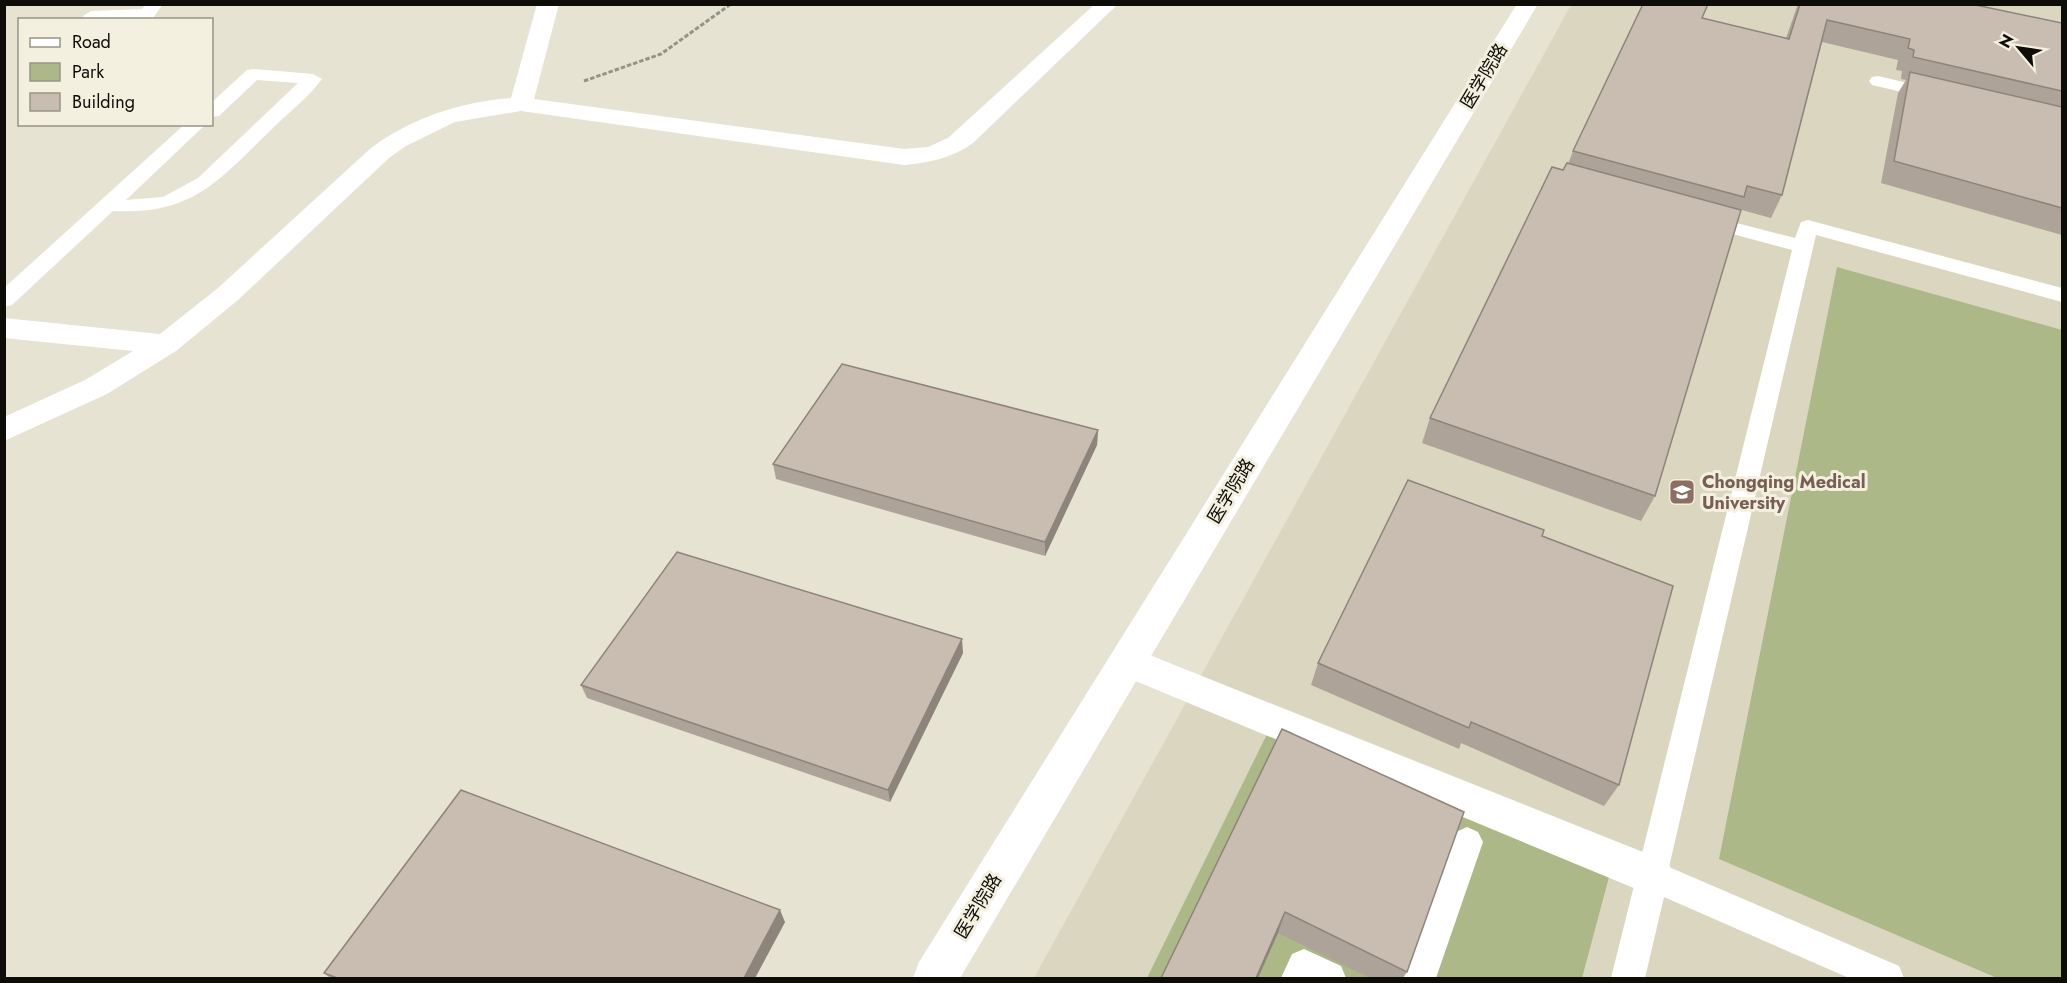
<svg xmlns="http://www.w3.org/2000/svg" width="2067" height="983" font-family="Jost,'Noto Sans SC',sans-serif">
<style>
.built{fill:#dad6bf}
.green{fill:#acb887}
.lines{fill:none;stroke-linecap:round;stroke-linejoin:round}
.path{stroke:#959387;stroke-width:3;stroke-dasharray:4.5 2;stroke-linecap:butt}
.lane{fill:#fff;fill-rule:evenodd}
.street{fill:#fff;fill-rule:evenodd}
.secondary{fill:#fff;fill-rule:evenodd}
.wall{fill:#ada398}
.shaded-wall{fill:#8d847c}
.building{fill:#c9bdb1;stroke:#8d847c;stroke-width:1.5}
.labels{text-anchor:middle;stroke-width:6;stroke-linejoin:round;paint-order:stroke}
.street-label{font-size:18px;fill:#0d0c07;stroke:#f3f0e0}
.education-label{font-size:18px;font-weight:bold;fill:#785e54;stroke:#f3f0e0;text-anchor:start}
</style>
<rect width="100%" height="100%" fill="#e6e3d3"/>
<polygon class="built" points="1571,5 2062,5 2062,978 1034,978"/>
<g class="green">
<polygon points="1837,267 2062,330 2062,978 1997,978 1719,859"/>
<polygon points="1271,726 1609,877 1582,978 1147,978"/>
</g>
<g class="lines">
<polyline class="path" points="584,81 661,54 731,4"/>
<g class="lane">
<polygon points="146,4 163,4 153,18 147,19 85,20 83,16 91,11 142,9"/>
<path d="M253,69l60,5 9,5c-13,18 -33,33 -49,49 -55,52 -78,87 -160,83l-101,94 -8,2v-19l181,-164h21l-80,76 37,-3 35,-19 100,-95 -41,-3 -38,36 -7,1v-15l35,-32z"/>
<polygon points="1878,76 1942,91 1945,95 1936,100 1872,85 1869,81 1872,77"/>
<polygon points="1702,214 1795,238 1801,222 1808,220 2062,288 2062,302 1816,235 1669,867 1899,966 1904,978 1849,978 1664,897 1645,978 1611,978 1792,250 1695,224 1692,220 1695,216"/>
<polygon points="1467,827 1478,832 1483,842 1436,978 1402,978 1451,842 1456,832"/>
<polygon points="1304,949 1341,966 1346,978 1281,978 1292,954"/>
</g>
<g class="street">
<path d="M537,4h22l-25,95 370,50 24,-2 20,-9 147,-134h23l-145,139c-21,15 -44,20 -69,22l-383,-54 -66,11 -49,24 -17,12 -151,142 -62,51 -69,43 -103,47v-24l81,-37 48,-29 -129,-13v-20l156,16 58,-46 153,-140c43,-31 87,-45 140,-50z"/>
<polygon points="1127,646 1668,862 1674,876 1668,890 1653,896 1114,672 1109,661 1114,650"/>
</g>
<polygon class="secondary" points="1517,4 1538,4 960,978 913,978 919,962"/>
</g>
<g class="wall">
<polygon points="1798,4 1971,4 2062,23 2062,235 1881,183 1898,93 1906,80 1901,79 1902,71 1896,70 1898,60 1822,42 1782,195 1771,218 1738,209 1655,496 1641,521 1422,443 1430,418 1563,170 1568,164 1573,151 1702,18 1786,38"/>
<polygon points="1098,430 1097,445 1045,556 776,479 773,464"/>
<polygon points="1542,536 1619,785 1604,806 1461,743 1459,749 1311,685 1318,663"/>
<polygon points="963,653 890,802 587,698 581,685"/>
<polygon points="1282,729 1407,972 1403,978 1370,978 1278,933 1258,978 1161,978"/>
<polygon points="785,922 755,978 330,978 324,973"/>
</g>
<g class="shaded-wall">
<polygon points="1098,430 1097,445 1045,556 1045,542"/>
<polygon points="962,639 963,653 890,802 888,790"/>
<polygon points="780,910 785,922 755,978 744,978"/>
<polygon points="1285,912 1278,933 1258,978 1256,978"/>
</g>
<g class="building">
<polygon points="1643,4 1708,4 1702,18 1789,39 1800,4 1971,4 2062,23 2062,91 1913,57 1914,50 1908,48 1910,39 1827,20 1782,195 1747,186 1744,197 1573,151"/>
<polygon points="1910,72 2062,107 2062,208 1894,161"/>
<polygon points="1567,163 1741,210 1655,496 1430,418 1552,167 1563,170"/>
<polygon points="842,364 1098,430 1045,542 773,464"/>
<polygon points="1408,480 1544,530 1542,536 1673,586 1619,785 1471,722 1469,728 1318,663"/>
<polygon points="677,552 962,639 888,790 581,685"/>
<polygon points="1282,729 1464,812 1407,972 1285,912 1256,978 1161,978"/>
<polygon points="461,790 780,910 744,978 337,978 324,973"/>
</g>
<defs>
<symbol id="university-square" viewBox="-11 -11 22 22"><rect x="-9" y="-9" width="18" height="18" rx="4" fill="#8d6e63" stroke="#f3f0e0"/><path d="M0-5L7-2L0 1L-7-2ZM-4 1L0 2.5L4 1V4Q0 6-4 4Z" fill="#fff"/></symbol>
</defs>
<g fill-rule="evenodd">
<use href="#university-square" x="1667" y="477" width="30" height="30"/>
</g>
<g class="labels">
<g class="street-label">
<text transform="translate(1484 76) rotate(-59)" y="6">医学院路</text>
<text transform="translate(1231 491) rotate(-59)" y="6">医学院路</text>
<text transform="translate(978 906) rotate(-59)" y="6">医学院路</text>
</g>
<g class="education-label">
<text x="1702" y="488">Chongqing Medical<tspan x="1702" dy="21">University</tspan></text>
</g>
</g>
<rect width="2067" height="983" fill="none" stroke="#0d0c07" stroke-width="12"/>
<rect x="18" y="18" width="195" height="108" fill="#f3f0e0" stroke="#979589" stroke-width="1.5"/>
<rect x="30" y="38" width="30" height="9" fill="#ffffff" stroke="#979589" stroke-width="1.5"/>
<text x="72" y="48" font-size="18" fill="#0d0c07">Road</text>
<rect x="30" y="63" width="30" height="18" fill="#acb887" stroke="#979589" stroke-width="1.5"/>
<text x="72" y="78" font-size="18" fill="#0d0c07">Park</text>
<rect x="30" y="93" width="30" height="18" fill="#c9bdb1" stroke="#979589" stroke-width="1.5"/>
<text x="72" y="108" font-size="18" fill="#0d0c07">Building</text>
<g transform="translate(2019 48) rotate(299)" stroke="#f3f0e0" stroke-width="4.5" paint-order="stroke">
<path d="M0-4.5L10 22L0 15L-10 22Z" fill="#0d0c07"/>
<text y="-9" font-size="16" font-weight="bold" text-anchor="middle" fill="#0d0c07">N</text>
</g>
</svg>
